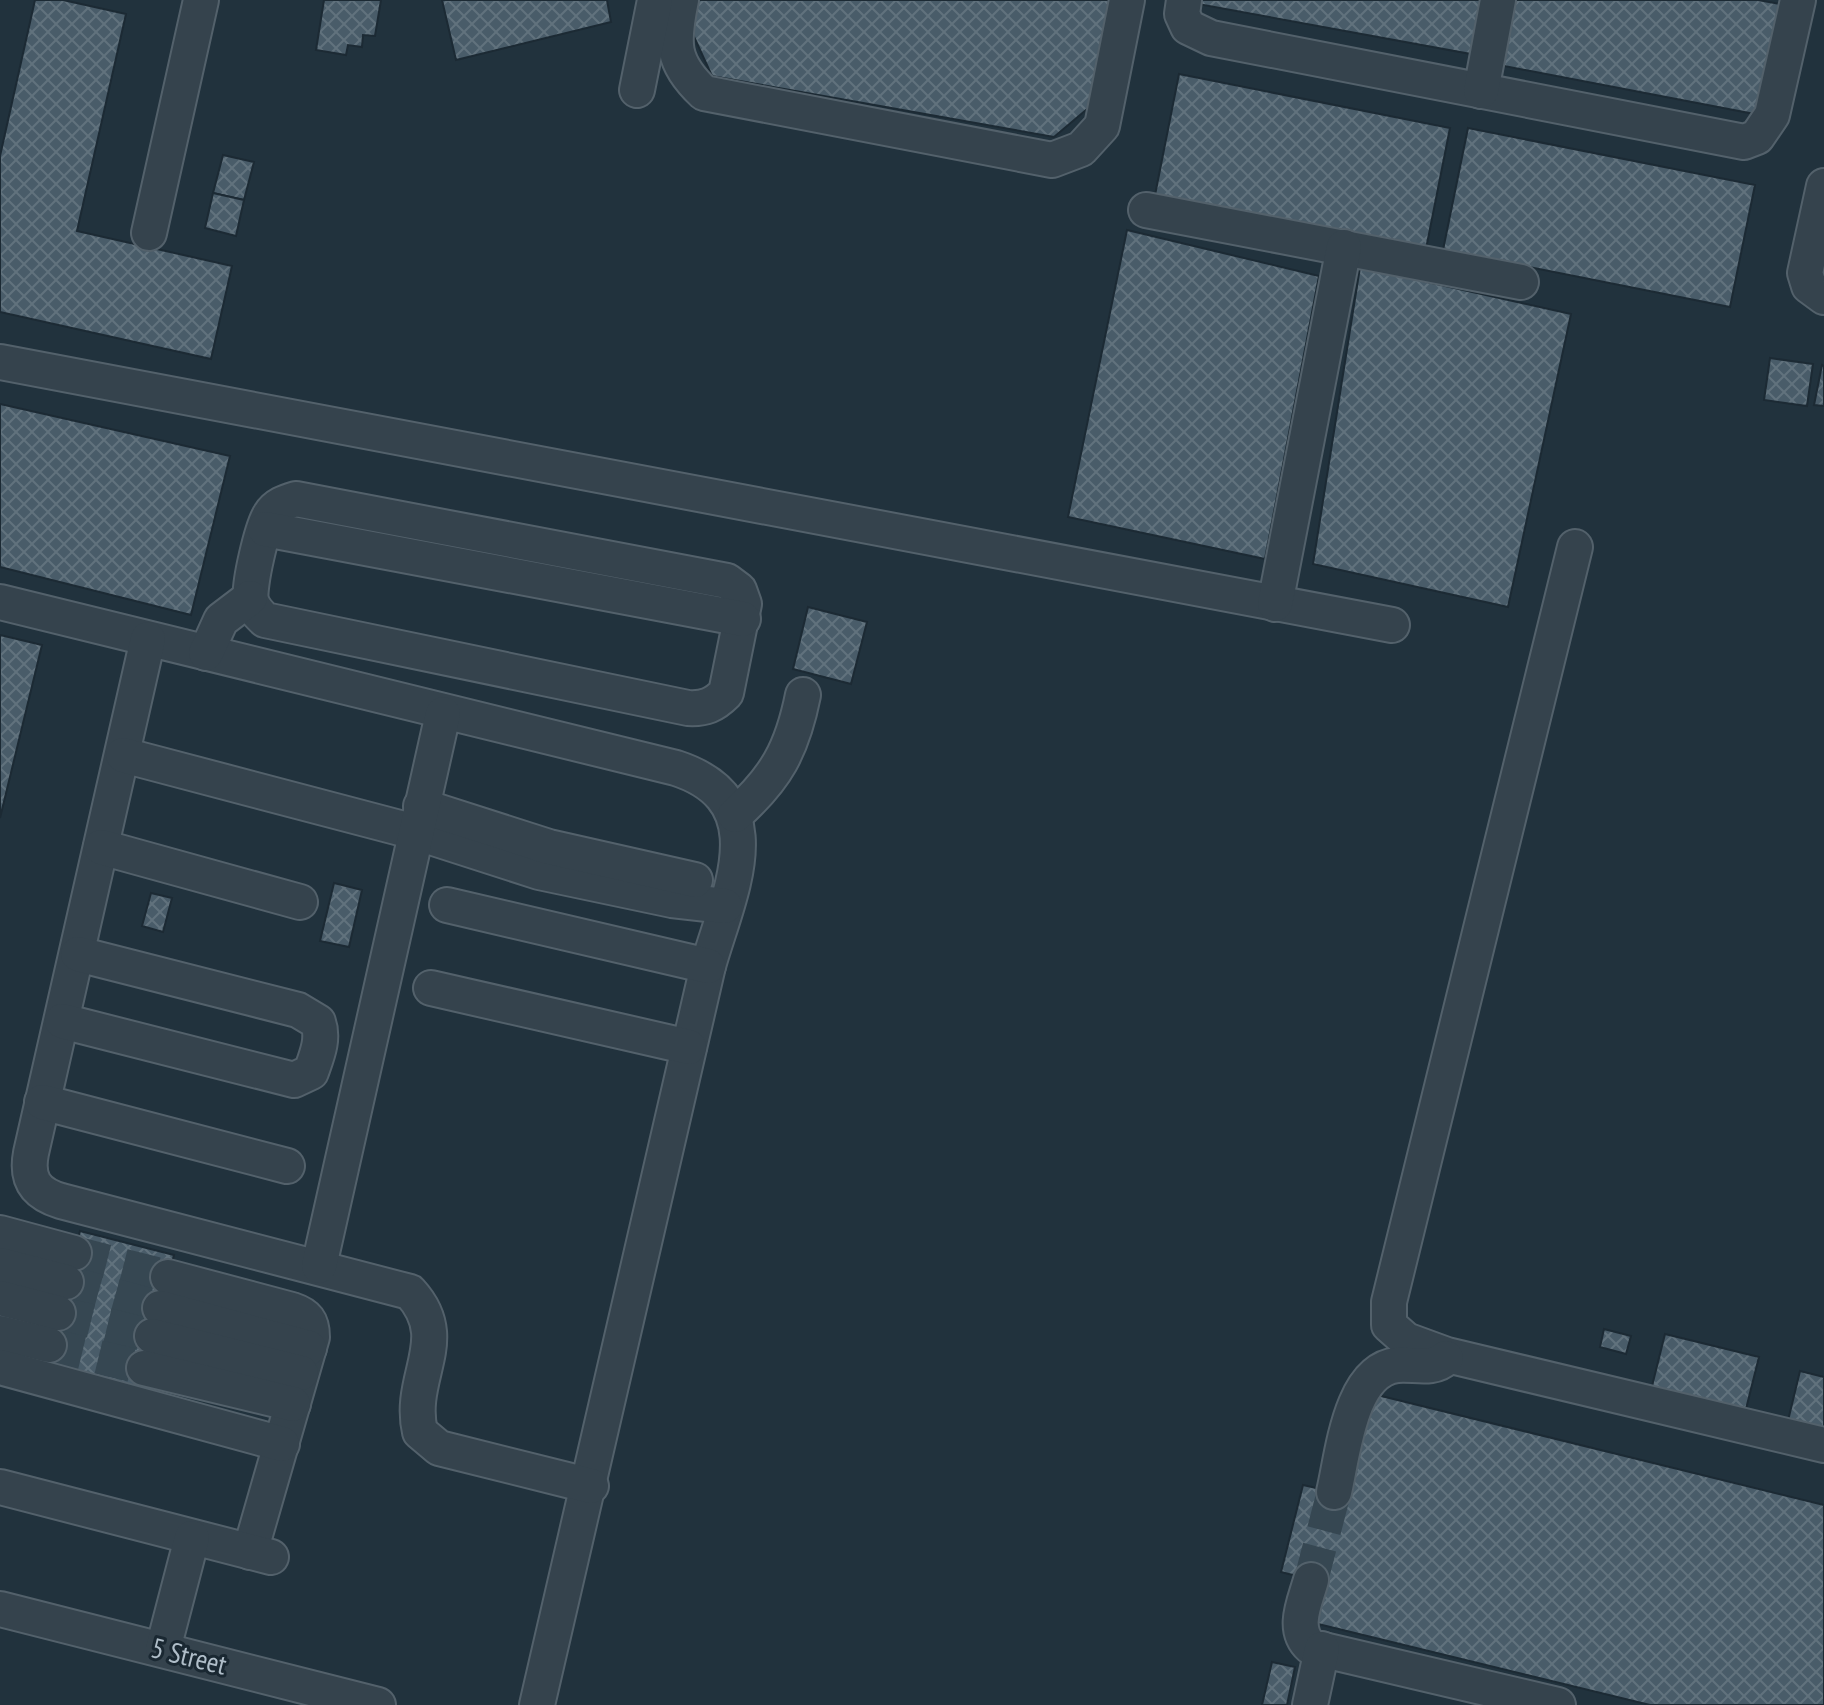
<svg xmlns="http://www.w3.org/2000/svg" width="1824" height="1705" font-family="'PT Sans Narrow',sans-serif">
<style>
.building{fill:url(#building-cross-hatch);stroke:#1c2a34;stroke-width:2}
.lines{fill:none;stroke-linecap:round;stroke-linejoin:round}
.minor-tunnel{stroke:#364752;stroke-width:34;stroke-dasharray:34 17;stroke-linecap:butt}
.minor-casing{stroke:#53616b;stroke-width:38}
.minor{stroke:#35434d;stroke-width:34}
.labels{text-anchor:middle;stroke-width:6;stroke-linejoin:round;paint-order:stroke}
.street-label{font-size:28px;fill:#b0bec9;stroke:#1a2832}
</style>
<defs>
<pattern id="building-cross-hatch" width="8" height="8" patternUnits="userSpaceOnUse" patternTransform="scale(2)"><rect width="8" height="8" fill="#495c69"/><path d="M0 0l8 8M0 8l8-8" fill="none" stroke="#61727d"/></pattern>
</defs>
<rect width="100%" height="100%" fill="#21323d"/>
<g class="building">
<polygon points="35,0 63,0 126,14 77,231 232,266 211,359 0,312 0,156"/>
<polygon points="324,0 381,0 375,36 363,35 362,47 348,45 346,55 316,50"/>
<polygon points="442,0 607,0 611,22 456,60"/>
<polygon points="687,0 1116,0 1099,99 1054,137 712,76 684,15"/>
<polygon points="1198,0 1481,0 1471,54 1198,4"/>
<polygon points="1511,0 1758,0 1786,5 1765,116 1499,65"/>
<polygon points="1179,74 1450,128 1426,249 1155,195"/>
<polygon points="1468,128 1755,185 1730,307 1443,250"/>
<polygon points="223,155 254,162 244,200 213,193"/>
<polygon points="213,193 244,200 236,236 205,228"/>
<polygon points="1127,230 1319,276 1265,559 1068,517"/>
<polygon points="1360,267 1571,314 1508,607 1313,564"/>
<polygon points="1770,358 1813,364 1807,406 1764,400"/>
<polygon points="1822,365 1824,366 1824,406 1814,405"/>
<polygon points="0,404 230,456 191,615 0,567"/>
<polygon points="808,607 867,622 851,684 793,669"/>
<polygon points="0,635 42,645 0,818"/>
<polygon points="334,883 362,890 349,947 320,941"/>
<polygon points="151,893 172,898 163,932 142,926"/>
<polygon points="80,1231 174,1255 136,1399 42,1375"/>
<polygon points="1604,1329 1631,1336 1626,1354 1600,1347"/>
<polygon points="1665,1334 1759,1357 1743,1421 1649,1398"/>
<polygon points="1800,1371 1824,1377 1824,1443 1785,1433"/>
<polygon points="1369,1393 1824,1505 1824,1705 1650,1705 1314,1623 1324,1583 1281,1572 1303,1485 1343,1494"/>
<polygon points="1272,1662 1295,1667 1287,1705 1262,1705"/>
</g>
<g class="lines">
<g class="minor-tunnel">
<polyline points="74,1253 168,1277"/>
<polyline points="66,1282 160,1308"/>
<polyline points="58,1313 152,1336"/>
<polyline points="49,1345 144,1368"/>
<polyline points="1311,1580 1334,1492"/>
</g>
<defs>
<g id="minor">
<path d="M681,0c-9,43 -10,62 23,93l348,67 29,-11 21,-23 25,-126"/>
<polyline points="1184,0 1182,14 1188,27 1211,38 1744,142 1757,137 1772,115 1798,0"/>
<polyline points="637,90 655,0"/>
<polyline points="1481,91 1498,0"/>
<polyline points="1824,186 1805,273 1809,286 1824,297"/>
<polyline points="1146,210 1521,282"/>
<polyline points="149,233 201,0"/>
<polyline points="0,362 1392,625"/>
<path d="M296,499l431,82 12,9 5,14 -18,89c-12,12 -21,16 -38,15l-423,-88c-6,-6 -12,-11 -14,-20 -3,-13 11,-73 19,-85 6,-10 16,-13 26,-16z"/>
<polyline points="265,529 743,619"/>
<polyline points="1575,547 1389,1302 1389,1325 1406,1340 1447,1355 1824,1445"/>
<path d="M0,602l676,166c101,33 53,124 32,198l-171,739"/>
<polyline points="1275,604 1344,247"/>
<path d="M148,639l-117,514c-5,26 4,40 30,48l349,91c44,48 -3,84 10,140l19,16 152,38"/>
<polyline points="206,653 221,620 250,598"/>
<polyline points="123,755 415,832 539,872 672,900 725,906"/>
<polyline points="421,806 549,847 695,880"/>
<path d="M735,815c41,-37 57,-65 68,-120"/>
<polyline points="101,847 300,902"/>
<polyline points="447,905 708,966"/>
<polyline points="431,988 689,1047"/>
<path d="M62,1021l232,59 17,-8c6,-17 13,-33 7,-50l-20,-12 -220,-56"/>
<polyline points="42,1102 287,1166"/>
<polyline points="0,1233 74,1253"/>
<polyline points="0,1265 66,1282"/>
<polyline points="319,1266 443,714"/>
<path d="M168,1277l124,33c15,5 20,11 20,27l-62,215"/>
<polyline points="0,1298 58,1313"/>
<polyline points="160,1308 309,1348"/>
<polyline points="0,1333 49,1345"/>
<polyline points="152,1336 301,1373"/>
<polyline points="0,1367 282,1444"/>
<polyline points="144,1368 293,1404"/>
<polyline points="0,1487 271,1557"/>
<path d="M1334,1492c9,-38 16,-122 63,-127 17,-2 35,6 49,-7"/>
<path d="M1311,1580c-6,22 -20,49 0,67l247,58"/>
<polyline points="0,1609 378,1705"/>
<polyline points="163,1649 192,1538"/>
<polyline points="1310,1705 1322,1649"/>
</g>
</defs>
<use href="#minor" class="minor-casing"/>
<use href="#minor" class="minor"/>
</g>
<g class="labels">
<g class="street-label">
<text transform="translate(189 1656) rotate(14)" y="10">5 Street</text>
</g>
</g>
</svg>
